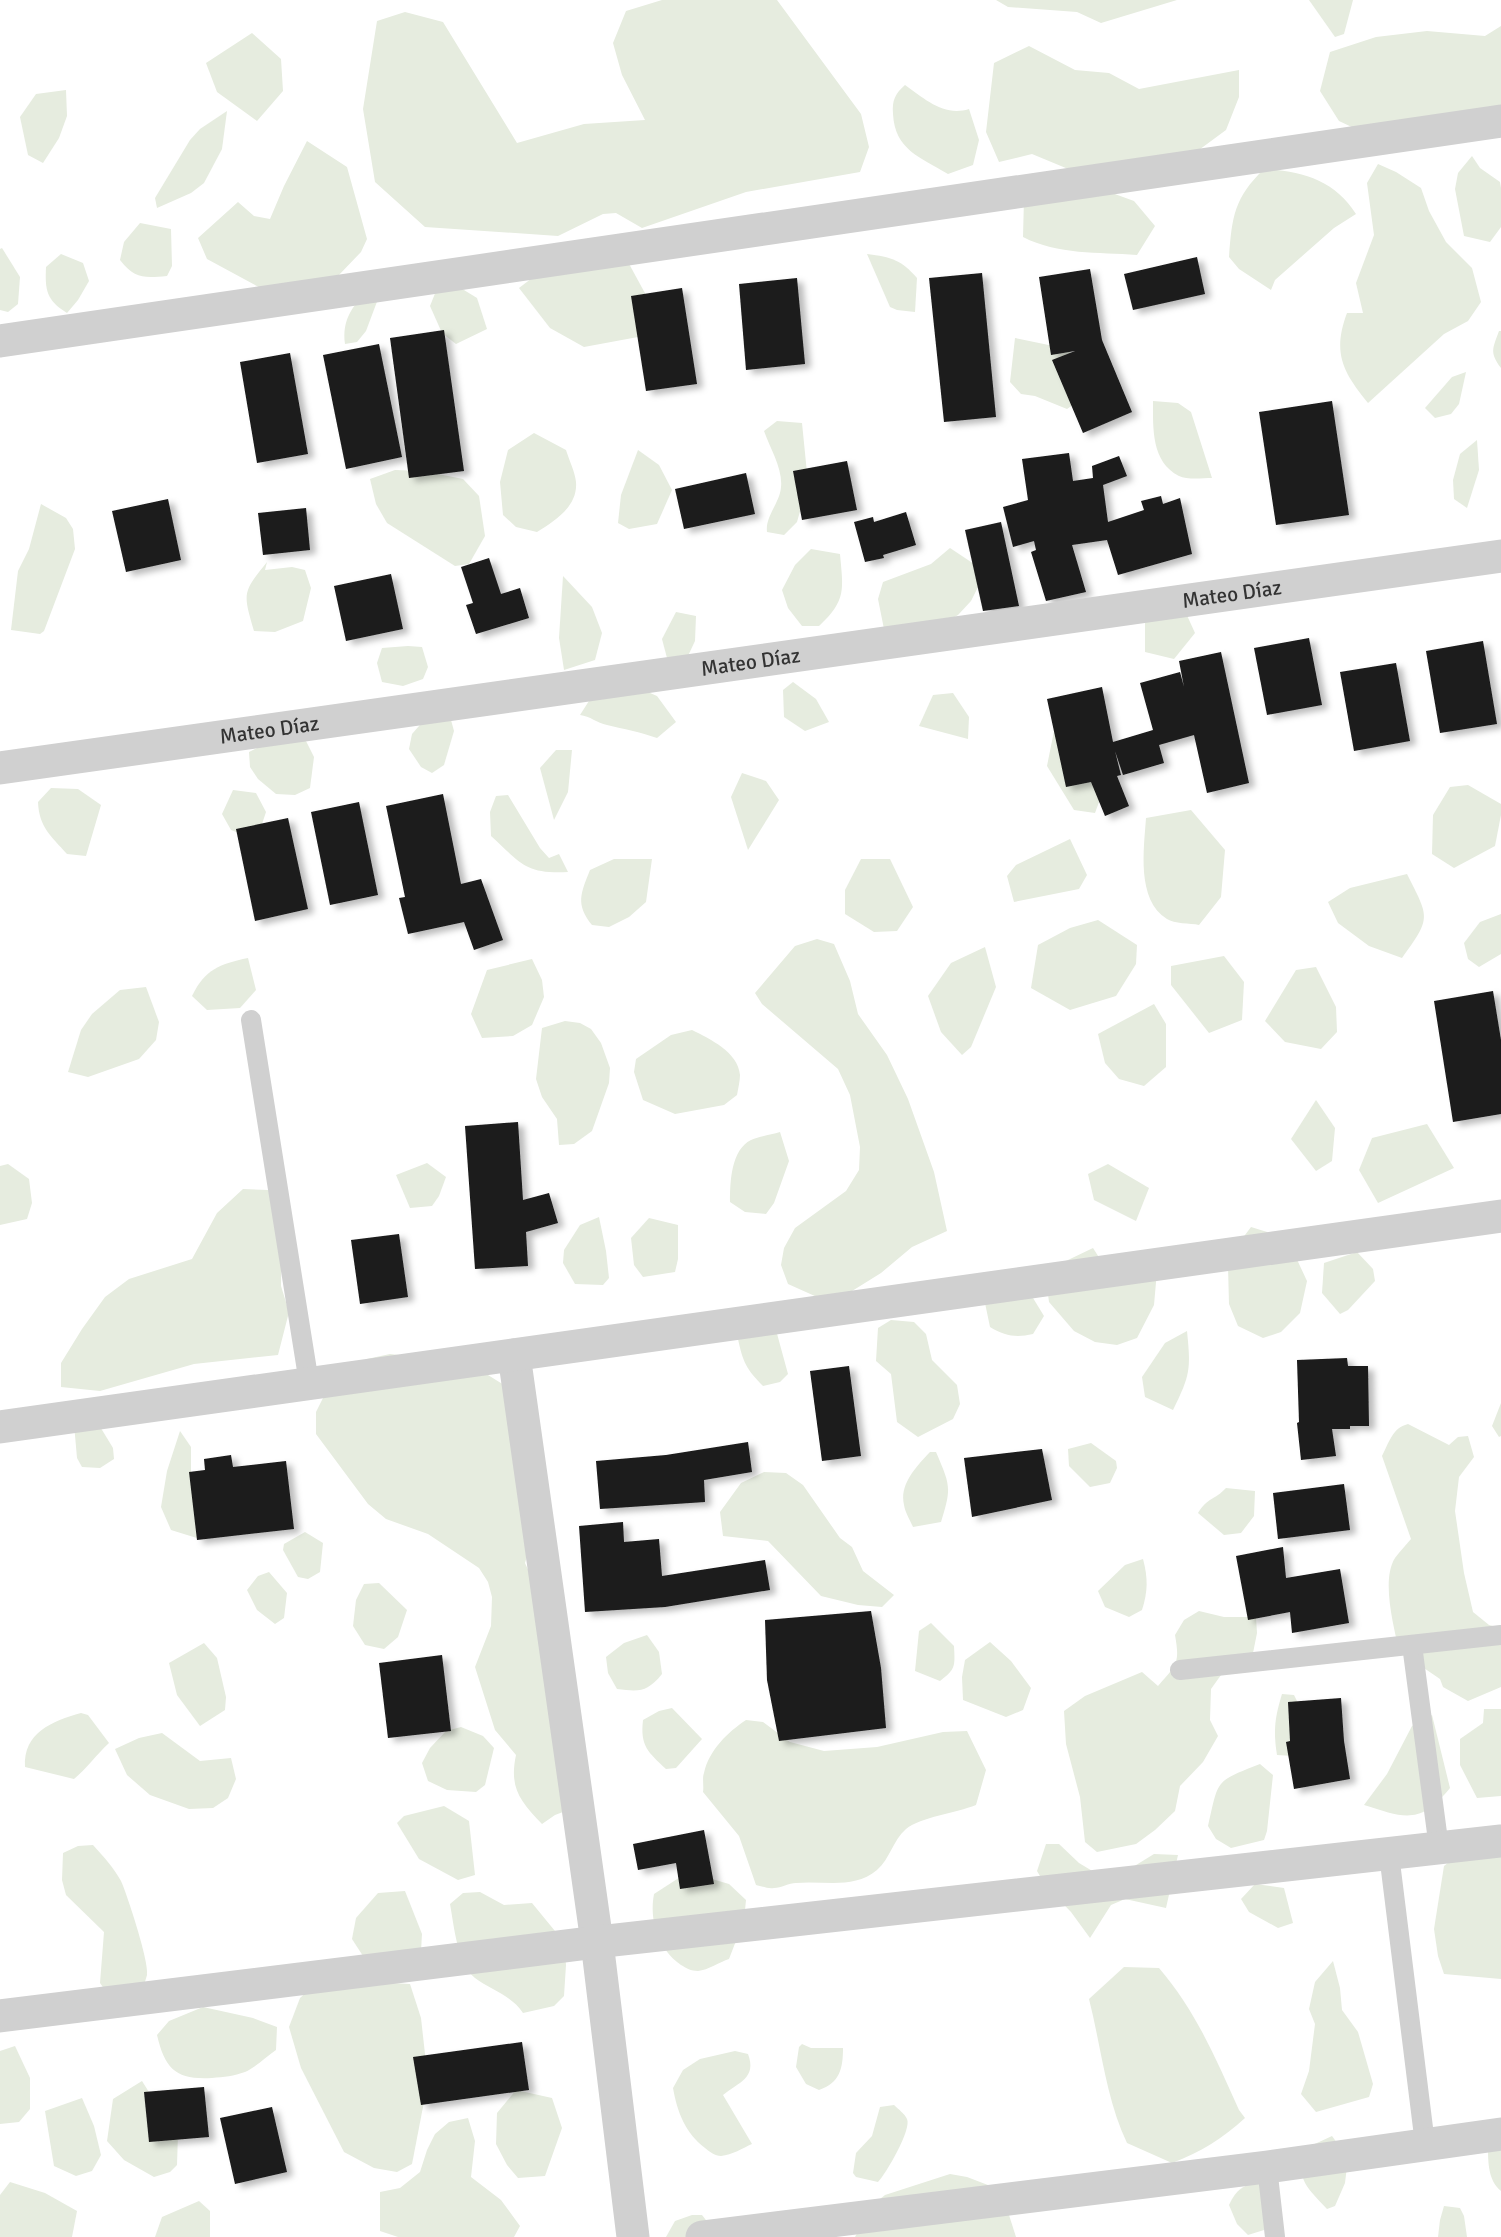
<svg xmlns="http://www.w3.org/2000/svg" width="1501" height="2237" font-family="Signika,sans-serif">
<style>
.green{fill:#e6ecdf}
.building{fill:#1a1a1a;filter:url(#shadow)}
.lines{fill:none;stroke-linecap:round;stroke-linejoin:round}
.lane{stroke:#d0d0d0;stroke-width:20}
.street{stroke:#d0d0d0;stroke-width:33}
.labels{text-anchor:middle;stroke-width:6;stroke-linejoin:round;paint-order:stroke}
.street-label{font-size:21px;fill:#333;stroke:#fff}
</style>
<defs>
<filter id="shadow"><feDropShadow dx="6" dy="4" stdDeviation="3" flood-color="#0004"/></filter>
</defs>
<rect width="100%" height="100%" fill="#fff"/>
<g class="green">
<polygon points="662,0 777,0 861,114 869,147 860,172 746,192 642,228 616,213 603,214 558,236 425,227 375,182 363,109 377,21 405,12 443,22 517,143 584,124 645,120 622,75 613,43 626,11"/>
<polygon points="996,0 1177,0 1101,23 1077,12 1008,7"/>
<polygon points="1309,0 1353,0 1344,34 1335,37"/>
<polygon points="1501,26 1501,111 1373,137 1339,121 1320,91 1330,52 1376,37 1427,31 1485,36"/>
<polygon points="252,33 281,59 283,91 257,121 217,92 206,63"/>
<polygon points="1029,46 1075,70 1109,73 1139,89 1239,70 1239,97 1226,130 1188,158 1073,171 1032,154 999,162 986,132 994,63"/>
<path d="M905,85c20,14 39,32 64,24l10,31 -6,25 -25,9c-28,-17 -53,-24 -55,-60 -1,-14 2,-20 12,-29z"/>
<polygon points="66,90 67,116 59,138 43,163 28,155 20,117 36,94"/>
<polygon points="227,111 222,149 204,183 191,193 157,208 155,198 190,140 200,129"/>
<polygon points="307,141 347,167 367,239 361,252 337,277 268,292 207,259 198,238 238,202 254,216 270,219 284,186"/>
<polygon points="1472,156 1480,168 1500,182 1501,188 1501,227 1490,242 1464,236 1455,189 1458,173"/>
<path d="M1378,164l18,8 25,16 8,23 17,31 26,26 9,34 -13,19 -24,13 -76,69c-25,-31 -36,-50 -21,-90h16l-7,-30 18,-48 -7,-52z"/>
<path d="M1264,169c38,2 71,11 92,45l-22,14 -59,52 -4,10 -32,-21 -10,-12c3,-40 5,-59 35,-88z"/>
<path d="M1112,193l22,8 21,25 -18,29c-39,-3 -79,0 -114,-18l1,-39z"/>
<path d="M140,223l31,6 1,37 -5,10c-23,2 -32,3 -47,-16l4,-18z"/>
<polygon points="2,248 20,277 18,304 8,312 0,310 0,249"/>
<path d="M61,254l22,9 6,18 -11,19 -11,13c-21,-13 -22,-23 -21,-46z"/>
<path d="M867,254c25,3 34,6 50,24l-2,34 -18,-2 -7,-3z"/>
<polygon points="561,256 628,262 658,317 638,337 584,347 550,328 519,288"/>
<polygon points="446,279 477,298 487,329 456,344 442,333 430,306 438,286"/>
<path d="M366,290l12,9 -12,32 -9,11 -12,2c-3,-25 7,-35 21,-54z"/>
<path d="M1499,331h2v37c-12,-16 -8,-20 -2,-37z"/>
<polygon points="1015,338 1068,349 1077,362 1086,396 1067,409 1035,396 1021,394 1010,382"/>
<polygon points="1466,372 1459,404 1451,414 1435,418 1425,408 1452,377"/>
<path d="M1153,401l25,2 13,9 21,66c-9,0 -25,2 -33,-2 -28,-14 -26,-48 -26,-75z"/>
<path d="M777,421l25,2 6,60 -11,39 -13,13 -17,-3c-2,-16 13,-29 14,-45 2,-18 -11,-39 -17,-56z"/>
<path d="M534,433l32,17c3,10 9,22 10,32 2,24 -21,39 -39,50l-21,-5 -13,-12 -3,-33 8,-32z"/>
<polygon points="1477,440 1479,470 1467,508 1454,499 1453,480 1460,454"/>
<polygon points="638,450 659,465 672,490 657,524 629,529 618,523 621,495"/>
<polygon points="395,470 423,471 463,479 479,496 485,536 469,564 455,566 387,523 376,504 370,479"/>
<polygon points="41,504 66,518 73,529 75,549 44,631 40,634 11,630 18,571 29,549"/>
<polygon points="950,548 977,566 978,587 971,601 958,615 938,627 884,629 878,599 883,582 931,564"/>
<path d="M811,549l29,5c3,35 7,46 -21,72h-17l-14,-18 -6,-18 13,-25z"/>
<path d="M267,562l-2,8 27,-3 13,3 6,18 -8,33 -28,11 -21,-1c-11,-38 -12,-38 13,-69z"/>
<polygon points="563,576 592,607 602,633 595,660 564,670 559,638"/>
<polygon points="1145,604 1185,611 1195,633 1174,659 1145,652"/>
<polygon points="676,612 696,616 695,641 687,658 667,658 662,639"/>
<polygon points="408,646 422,647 428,667 423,679 403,686 382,682 377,663 382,648"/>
<path d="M611,676l46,20 19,26 -19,16c-17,-6 -33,-9 -50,-13 -10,-2 -17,-9 -27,-10l23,-36z"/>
<polygon points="793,682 816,699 829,722 805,731 784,717 783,690"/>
<polygon points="953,693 969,717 968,739 919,726 933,695"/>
<polygon points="426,718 451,720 454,731 444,765 432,773 421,767 409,749 412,734"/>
<polygon points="1056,721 1103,791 1095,813 1074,810 1047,766"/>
<polygon points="303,735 314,757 310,788 295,795 276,794 258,779 250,767 249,752 280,737"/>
<polygon points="556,750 572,750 568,792 554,820 540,768"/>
<polygon points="742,773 766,781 779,800 748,850 731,797"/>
<polygon points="1468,785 1501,804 1501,815 1495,846 1454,868 1432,854 1433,815 1450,787"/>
<path d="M51,788l27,1 23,16 -15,51 -19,-2c-16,-18 -28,-27 -29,-52z"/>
<polygon points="233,790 256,793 266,812 261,827 249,837 231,830 222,814"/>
<path d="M508,795l32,53 9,10 10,-4 9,18c-44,2 -47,-9 -77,-36l-1,-24 6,-16z"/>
<path d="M1191,810l34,40 -4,47 -22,28c-9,-2 -25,-1 -32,-6 -31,-19 -23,-71 -21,-101z"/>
<polygon points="1070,839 1087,875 1079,889 1014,902 1007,876 1016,865"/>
<path d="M614,859h38l-6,43 -17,15 -20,10 -17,-2c-17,-21 -11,-32 -2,-55z"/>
<polygon points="861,859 890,859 913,907 897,931 874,932 845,914 845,890"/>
<path d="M1407,874c22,44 25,43 -5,84l-33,-12 -31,-23 -10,-21 22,-14z"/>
<polygon points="1501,914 1501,954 1479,967 1468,959 1464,943 1480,922"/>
<polygon points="1098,920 1137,945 1136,964 1116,996 1070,1010 1031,988 1038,945 1070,928"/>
<polygon points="817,939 834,944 850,981 858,1014 887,1055 908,1099 934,1172 947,1231 912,1247 881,1273 844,1296 817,1297 788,1284 781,1265 784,1248 795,1228 846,1191 859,1170 860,1147 850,1095 838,1069 762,1004 755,993 795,946"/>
<polygon points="985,947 996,987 971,1047 962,1055 941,1032 928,996 951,963"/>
<polygon points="1224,956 1244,982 1242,1020 1209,1033 1171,985 1171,966"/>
<path d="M248,958l8,32 -16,18 -33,2 -15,-14c13,-27 28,-32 56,-38z"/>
<polygon points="532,959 542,980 544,997 532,1025 513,1036 482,1038 471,1014 487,970"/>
<polygon points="1316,967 1336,1007 1337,1032 1321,1049 1285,1042 1265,1021 1296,970"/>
<polygon points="146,987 159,1022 156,1040 139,1059 88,1077 68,1072 81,1030 92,1014 120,990"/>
<polygon points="1154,1004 1166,1024 1166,1067 1144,1086 1119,1079 1105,1063 1098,1034"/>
<polygon points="565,1021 580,1023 591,1029 601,1043 610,1068 609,1083 592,1131 574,1144 559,1145 557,1119 542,1097 536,1079 542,1028"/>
<path d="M692,1030c18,9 46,22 48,45 0,6 -2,14 -3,20l-13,10 -49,9 -32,-14 -9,-28 2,-13 35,-24z"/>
<polygon points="1316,1100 1335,1128 1332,1161 1316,1171 1291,1139"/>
<polygon points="1427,1124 1454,1168 1378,1203 1359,1170 1372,1138"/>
<path d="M780,1132l9,29 -15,42 -8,11 -21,-2 -15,-10c0,-20 1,-52 21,-62 9,-4 20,-5 29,-8z"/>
<polygon points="427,1163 446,1177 439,1196 432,1206 410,1208 396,1175"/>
<polygon points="8,1164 29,1179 32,1203 27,1219 0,1225 0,1166"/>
<polygon points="1108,1164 1149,1188 1136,1221 1094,1200 1088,1174"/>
<polygon points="243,1189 268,1190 282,1209 281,1286 289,1312 278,1355 194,1364 100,1391 61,1387 61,1363 82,1329 105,1297 129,1279 192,1259 217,1213"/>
<polygon points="599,1217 606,1251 609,1278 603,1285 575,1284 563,1263 564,1250 580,1225"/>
<polygon points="649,1218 678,1225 678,1259 675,1272 643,1277 634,1265 631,1238"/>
<polygon points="1251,1227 1277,1235 1293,1251 1307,1281 1300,1313 1281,1332 1263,1338 1238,1326 1229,1304 1228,1266 1233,1251"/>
<polygon points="1093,1248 1100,1259 1157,1271 1154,1305 1137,1338 1117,1345 1095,1342 1074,1331 1049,1302 1045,1271"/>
<polygon points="1357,1252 1373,1269 1375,1281 1348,1310 1340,1314 1322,1293 1324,1263"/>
<path d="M1022,1280l22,36 -11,18c-17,4 -28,2 -43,-7l-5,-24z"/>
<polygon points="891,1320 914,1322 926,1334 932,1360 957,1385 960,1404 953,1419 918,1437 897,1422 891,1374 876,1361 878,1328"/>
<path d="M776,1330l12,44 -8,8 -17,4c-17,-17 -20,-24 -25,-47z"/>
<path d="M1187,1331c4,39 3,44 -14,79l-28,-13 -3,-20 23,-34z"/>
<path d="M390,1354l62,7 36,14 24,15 27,125 -14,48 17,37 29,209 -16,6 -13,9c-22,-23 -33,-36 -26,-69l-21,-25 -20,-63 16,-41 1,-29 -4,-15 -9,-14 -51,-34 -42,-15 -18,-15 -52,-70v-22l16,-32 35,-21z"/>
<polygon points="1501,1403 1501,1436 1499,1437 1492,1426"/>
<polygon points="96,1420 113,1448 114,1459 100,1468 82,1467 77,1458 74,1424"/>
<path d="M1408,1424l41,21 9,-8 10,-1 6,21 -15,20 -4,34 9,62 9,39 16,13 12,3v59l-33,14 -25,-14 -3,-8 -41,-28c-5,-24 -18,-71 -4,-93 5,-7 11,-13 16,-19l-29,-83c7,-13 10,-28 26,-32z"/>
<polygon points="180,1431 191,1447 191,1472 200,1539 171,1530 161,1507 167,1471"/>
<polygon points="1091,1443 1116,1461 1117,1468 1110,1483 1090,1487 1069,1466 1068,1449"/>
<path d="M930,1452h6c14,33 16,35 5,70l-28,5c-3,-7 -8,-15 -9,-22 -5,-21 13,-39 26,-53z"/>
<polygon points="764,1472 786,1473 803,1485 840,1538 852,1547 863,1571 894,1595 882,1607 858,1605 821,1596 768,1541 723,1536 720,1512 741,1483"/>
<path d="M1226,1488l29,3 -1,25 -13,17 -17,2 -26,-22c10,-16 17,-13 28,-25z"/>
<polygon points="305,1532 323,1543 320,1572 308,1579 298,1577 283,1550 284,1544"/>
<path d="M1143,1559c5,19 5,32 -1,51l-13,7 -24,-10 -7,-16 27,-26z"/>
<polygon points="269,1572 287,1593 284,1618 275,1624 257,1610 247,1590 258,1576"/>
<polygon points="379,1583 407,1610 398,1637 384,1649 365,1645 353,1626 356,1600 364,1584"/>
<path d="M1199,1611l25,6h32l1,16 -6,30 -25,5 -15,21 -1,31 8,16 -15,26 -23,24 -5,25 -20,19 -19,14 -39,8 -12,-10 -5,-45 -14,-53 -2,-33 21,-15 57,-24 16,14c19,-21 22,-23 17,-51l9,-15z"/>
<path d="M931,1623l23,23c1,20 2,23 -14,35l-25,-10 4,-40z"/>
<path d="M647,1635l12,17 3,22c-15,18 -22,18 -45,15l-9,-16 -2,-16 18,-14z"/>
<polygon points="990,1642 1011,1661 1031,1688 1023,1710 1006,1717 963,1700 962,1677 965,1660"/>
<polygon points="204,1643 217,1658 226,1697 225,1710 200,1726 177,1695 169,1663"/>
<path d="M1282,1694l12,1 12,24 -13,37 -16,-1c-4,-25 -2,-38 5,-61z"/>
<path d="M672,1708l30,31 -26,29 -10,1c-18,-17 -26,-23 -23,-49l16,-9z"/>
<polygon points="1484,1709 1501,1709 1501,1796 1477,1798 1460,1765 1460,1739 1483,1723"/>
<path d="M81,1713l7,2 21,28c-13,12 -22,25 -35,36l-49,-12c-2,-34 27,-46 56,-54z"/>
<path d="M1432,1715l18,73c-30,37 -45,30 -86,17l23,-31 25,-48z"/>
<path d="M746,1720l17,2 27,20 34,9 53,-4 66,-15 24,-1 19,39 -10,35c-20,8 -55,12 -70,24 -13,11 -16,30 -29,41 -24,20 -54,10 -81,13 -7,0 -15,5 -22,5 -6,1 -13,-2 -18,-3l-17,-49 -36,-44c1,-6 -1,-14 1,-19 5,-23 24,-41 42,-53z"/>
<polygon points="461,1727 483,1736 494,1748 485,1785 476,1792 447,1790 428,1781 422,1763 430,1748 446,1731"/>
<polygon points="162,1733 200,1761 231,1758 236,1779 228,1798 213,1808 189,1809 150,1795 127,1775 115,1749 139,1738"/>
<path d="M1260,1764l13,11 -6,56 -3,9 -33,8 -15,-9 -8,-13c11,-47 6,-44 52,-62z"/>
<polygon points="444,1806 469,1821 475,1875 458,1880 419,1859 397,1823 404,1816"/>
<polygon points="1501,1843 1501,1979 1444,1974 1438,1956 1434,1929 1444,1866 1462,1852"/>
<polygon points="1046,1844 1059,1844 1079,1863 1099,1875 1128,1870 1154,1854 1178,1855 1166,1908 1125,1899 1111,1905 1090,1938 1071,1912 1046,1886 1037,1871"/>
<path d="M93,1845c10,11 21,23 28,36 6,13 29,83 26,94 -4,17 -14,26 -28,35l-19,-27 4,-51 -38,-37 -4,-15 1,-27 15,-7z"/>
<path d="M688,1872l41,12 17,16 -2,20 -15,39c-9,3 -21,11 -31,12 -7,0 -12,-3 -17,-6 -23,-16 -32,-45 -27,-71z"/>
<polygon points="1255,1884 1284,1888 1293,1923 1278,1928 1249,1912 1241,1899"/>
<polygon points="405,1891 422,1934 421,1951 363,1956 352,1939 356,1918 378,1893"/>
<path d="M480,1892l24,13 28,-2 32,39 2,23 -2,31 -10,10 -31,7c-12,-18 -32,-23 -48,-35 -18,-14 -21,-53 -25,-74l13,-11z"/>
<polygon points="1333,1961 1340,1988 1342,2010 1358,2032 1373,2084 1369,2097 1316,2112 1301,2094 1309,2071 1315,2024 1309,2009 1315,1982"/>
<path d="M1124,1967l35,1c37,43 57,91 80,142l6,8c-23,21 -44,34 -73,45l-45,-20c-21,-44 -26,-97 -38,-144z"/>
<polygon points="321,1979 410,1984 421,2018 428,2081 412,2164 397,2172 374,2168 344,2152 301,2068 289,2027 300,1998"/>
<path d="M203,2007l50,11 24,9 -1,23c-10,7 -20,17 -31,22 -11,4 -21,5 -33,6 -35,2 -47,-8 -55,-43l12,-14z"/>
<path d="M802,2044l9,4h32c0,20 -3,35 -24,42l-13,-6 -10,-17 3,-20z"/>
<polygon points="15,2046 30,2078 30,2109 19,2122 0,2124 0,2051"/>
<path d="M735,2051l13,3c9,24 -9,28 -25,41l29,49c-9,4 -20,11 -31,12 -6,0 -11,-4 -16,-8 -20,-15 -28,-37 -32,-60l10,-18 17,-11z"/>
<polygon points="142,2081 164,2116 178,2134 177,2165 170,2172 154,2177 124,2160 107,2141 113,2099"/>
<polygon points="516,2090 552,2098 562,2128 545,2176 518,2178 507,2165 496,2144 497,2113"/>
<polygon points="82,2098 94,2126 101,2155 92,2171 76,2176 54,2166 45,2111"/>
<path d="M894,2105c4,4 11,9 13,14 5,10 -21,55 -29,63l-22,-5 -3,-4 3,-20 16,-17 8,-29z"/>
<polygon points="468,2118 475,2141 471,2177 501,2200 520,2226 514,2237 398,2237 380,2231 380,2192 400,2188 420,2172 427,2150 435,2134 449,2122"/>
<path d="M1332,2136l16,22 -3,25 -10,23 -8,3c-20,-22 -31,-28 -23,-60z"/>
<path d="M1488,2146h13v45c-13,-10 -13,-29 -13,-45z"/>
<polygon points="950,2174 967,2177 1001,2190 1016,2237 855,2237 874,2204 885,2195"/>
<path d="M1261,2181l8,38 -5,11 -16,5 -11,-11 -8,-19c8,-17 14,-19 32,-24z"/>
<polygon points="10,2182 45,2193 77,2211 72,2237 0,2237 0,2195"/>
<polygon points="199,2201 210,2211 210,2237 155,2237 162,2217"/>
<polygon points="1444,2206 1460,2208 1464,2216 1467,2237 1438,2237 1440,2220"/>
<polygon points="692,2215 702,2215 719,2237 666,2237 675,2221"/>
</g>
<g class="building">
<polygon points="1197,257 1205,294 1133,310 1124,274"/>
<polygon points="1090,269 1102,340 1132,412 1083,433 1052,360 1075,351 1051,355 1039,277"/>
<polygon points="982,273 996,417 944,422 929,278"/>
<polygon points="797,278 805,364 746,370 739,284"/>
<polygon points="682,288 697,384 646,391 631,296"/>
<polygon points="444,330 464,471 409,478 390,338"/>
<polygon points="379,344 402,457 346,469 323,355"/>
<polygon points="290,353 308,454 257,463 240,362"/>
<polygon points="1332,401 1349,515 1276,525 1259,412"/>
<polygon points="1069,453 1073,481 1093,478 1092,466 1119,456 1127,476 1103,485 1108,522 1144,510 1141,501 1161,496 1163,504 1180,498 1192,554 1118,575 1107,540 1072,545 1086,592 1046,601 1031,552 1036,550 1034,541 1013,547 1003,507 1028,500 1022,459"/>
<polygon points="847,461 857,510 802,520 793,471"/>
<polygon points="746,473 755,514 684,529 675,489"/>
<polygon points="168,499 181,560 126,572 112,511"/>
<polygon points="306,508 310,550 263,555 258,513"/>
<polygon points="906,512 916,545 883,555 884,558 865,562 854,522 873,517 874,522"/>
<polygon points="1001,522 1019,606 983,611 965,530"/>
<polygon points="489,558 501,594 520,588 529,618 476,634 466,605 473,603 461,567"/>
<polygon points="391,574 403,629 346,641 334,586"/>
<polygon points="1309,638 1322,705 1267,715 1254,648"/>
<polygon points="1483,641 1497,724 1440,733 1426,651"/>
<polygon points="1221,652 1249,783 1207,793 1194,735 1159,745 1164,763 1123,775 1115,751 1121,775 1117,776 1129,806 1105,816 1091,782 1066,787 1047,699 1102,687 1113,742 1153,730 1140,683 1180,672 1184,687 1179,661"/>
<polygon points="1396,663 1410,741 1354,751 1340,672"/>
<polygon points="443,794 461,884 481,879 503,940 474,950 464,922 408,934 399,898 405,897 386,806"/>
<polygon points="359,802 378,895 330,905 311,812"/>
<polygon points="288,818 308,909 255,921 236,829"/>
<polygon points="1493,991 1501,1040 1501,1114 1453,1122 1434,1001"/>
<polygon points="518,1122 523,1200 549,1193 558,1223 526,1232 528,1266 475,1269 465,1126"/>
<polygon points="399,1234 408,1297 360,1304 351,1240"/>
<polygon points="1347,1358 1348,1366 1368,1366 1369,1426 1350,1426 1350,1429 1332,1429 1336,1456 1301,1460 1297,1423 1299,1422 1297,1360"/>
<polygon points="849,1366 861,1456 822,1461 810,1371"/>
<polygon points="748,1442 752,1472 704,1480 705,1502 600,1509 596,1461 666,1455"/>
<polygon points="1042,1449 1052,1500 972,1517 964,1458"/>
<polygon points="231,1455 233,1467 286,1461 294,1529 197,1540 189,1472 205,1470 204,1459"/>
<polygon points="1344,1484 1350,1530 1278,1539 1273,1493"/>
<polygon points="623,1522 624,1542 659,1539 662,1576 765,1560 770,1590 665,1607 585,1612 579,1526"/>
<polygon points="1283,1547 1286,1578 1340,1569 1349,1623 1292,1633 1290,1612 1248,1620 1236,1556"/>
<polygon points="871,1611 881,1668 886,1728 779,1741 767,1680 765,1620"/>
<polygon points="442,1655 451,1731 388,1738 379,1663"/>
<polygon points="1341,1698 1344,1741 1350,1779 1294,1789 1286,1742 1290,1741 1288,1702"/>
<polygon points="704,1830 714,1884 680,1889 676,1863 638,1870 633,1844"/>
<polygon points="522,2042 529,2090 421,2105 413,2057"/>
<polygon points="204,2087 209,2137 149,2142 144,2092"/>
<polygon points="272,2107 287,2172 235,2184 220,2118"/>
</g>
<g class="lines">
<g class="lane">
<polyline points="251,1020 309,1383"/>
<polyline points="1412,1645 1439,1848"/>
<polyline points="1180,1670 1501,1635"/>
<polyline points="1389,1854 1425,2144"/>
<polyline points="1267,2167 1275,2237"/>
</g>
<g class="street">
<polyline points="0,341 1501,121"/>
<path id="s1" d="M0,768l1501,-212"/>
<polyline points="514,1355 597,1942 633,2237"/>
<polyline points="0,1427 1501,1216"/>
<polyline points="0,2016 597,1942 1501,1841"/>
<polyline points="702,2237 1267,2167 1501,2134"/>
</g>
</g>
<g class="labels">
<g class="street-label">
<text dy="7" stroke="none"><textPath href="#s1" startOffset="1244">Mateo Díaz</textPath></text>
<text dy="7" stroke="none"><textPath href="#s1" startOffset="758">Mateo Díaz</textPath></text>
<text dy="7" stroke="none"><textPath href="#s1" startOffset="272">Mateo Díaz</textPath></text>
</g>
</g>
</svg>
